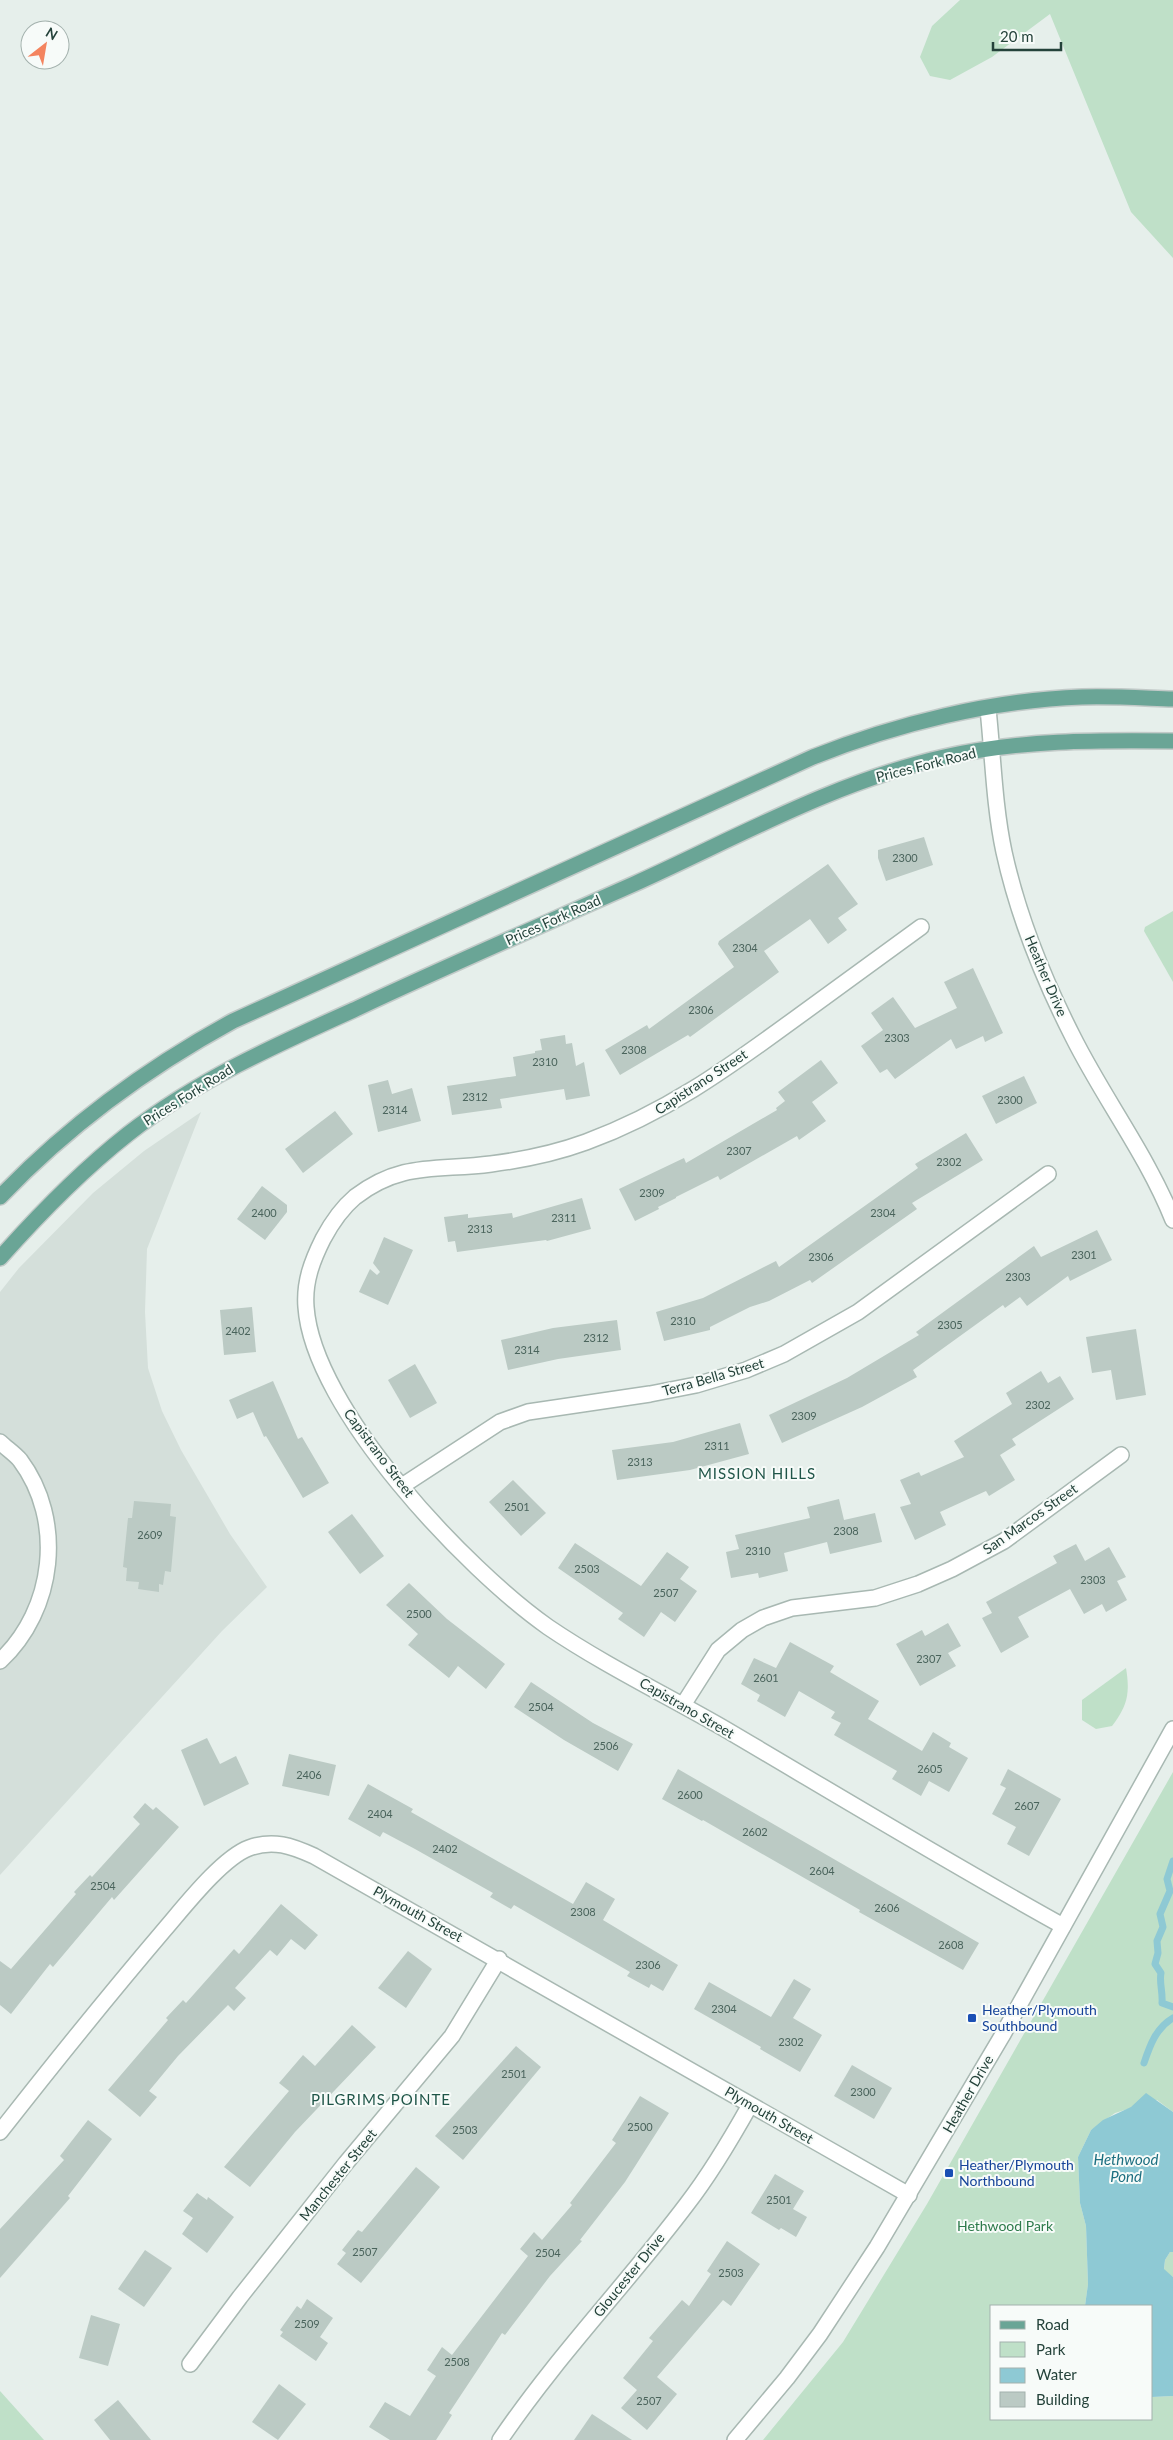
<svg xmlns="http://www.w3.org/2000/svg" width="1173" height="2440" font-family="Lato,sans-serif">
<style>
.built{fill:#d4dfda}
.green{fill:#bfe0c8}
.water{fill:#8ec9d4}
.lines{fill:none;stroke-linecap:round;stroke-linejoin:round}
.stream{stroke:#8ec9d4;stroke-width:7}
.building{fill:#bbcac4}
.minor-casing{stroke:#a8b8b2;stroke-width:18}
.major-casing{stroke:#c2cac8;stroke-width:18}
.minor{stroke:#fff;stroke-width:15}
.major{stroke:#6aa596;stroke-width:15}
.transit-dot{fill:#1a4fb4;stroke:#f7fbf9;stroke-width:2}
.labels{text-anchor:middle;stroke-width:4;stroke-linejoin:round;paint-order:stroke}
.number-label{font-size:11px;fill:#4a645c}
.street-label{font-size:14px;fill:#24423a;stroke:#f7fbf9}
.transit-label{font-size:14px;fill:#164399;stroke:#f7fbf9;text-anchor:start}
.park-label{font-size:14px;fill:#2d7a4b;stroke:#f7fbf9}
.neighbourhood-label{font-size:15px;letter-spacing:1px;fill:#1f5548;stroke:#f7fbf9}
.water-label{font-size:15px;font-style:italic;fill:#1c6f80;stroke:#f7fbf9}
</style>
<rect width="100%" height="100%" fill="#e6efeb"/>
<polygon class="built" points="201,1112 147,1249 145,1312 148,1368 162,1411 181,1450 230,1534 267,1587 222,1631 0,1875 0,1292 19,1268 93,1193 144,1151"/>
<g class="green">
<polygon points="960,0 1173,0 1173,258 1131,212 1050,14 992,57 950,80 930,76 920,57 932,26"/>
<polygon points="1173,911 1173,982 1144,931 1145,927"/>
<path d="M1126,1668c4,25 2,37 -14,58l-16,3 -14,-9v-20z"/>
<polygon points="1173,1772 1173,2112 1157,2100 1115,2113 1091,2130 1078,2157 1080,2203 1086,2226 1088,2284 1085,2306 992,2306 992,2419 1152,2419 1152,2397 1173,2396 1173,2440 763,2440 843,2342 927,2204"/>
<polygon points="1170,2252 1173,2252 1173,2277 1164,2270 1165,2260"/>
<polygon points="0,2391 44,2440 0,2440"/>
</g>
<polygon class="water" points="1146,2093 1173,2112 1173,2252 1170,2252 1165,2260 1164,2269 1173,2277 1173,2396 1152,2397 1152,2306 1085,2306 1088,2284 1086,2226 1080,2203 1078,2157 1091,2130 1103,2120 1131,2107"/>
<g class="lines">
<g class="stream">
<path d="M1173,1861l-6,18 3,12 -10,23 3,13 -6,14 1,12 -3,11 6,9c-2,9 2,19 1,30l11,4"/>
<path d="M1144,2063c6,-18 12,-35 29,-45"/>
</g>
</g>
<g class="building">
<polygon points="924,837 933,865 886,881 878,858 878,850"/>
<polygon points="828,864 858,904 838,918 847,930 828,944 810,919 764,951 779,972 690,1037 688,1035 620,1075 605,1050 647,1025 649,1029 734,967 718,944 719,941"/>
<polygon points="973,968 1003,1033 985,1042 983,1036 956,1049 951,1039 895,1079 887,1069 880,1073 861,1046 883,1030 871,1013 893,997 915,1028 957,1008 944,982"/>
<polygon points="565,1035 566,1044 572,1043 576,1066 584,1062 590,1096 566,1100 564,1089 500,1099 502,1108 452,1115 447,1086 516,1076 513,1057 535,1053 535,1051 542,1050 540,1039"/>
<polygon points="821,1060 838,1083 812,1102 826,1121 799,1140 797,1136 720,1180 718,1176 676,1197 676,1198 658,1207 659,1209 635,1221 619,1189 684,1158 686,1163 777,1110 776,1108 785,1101 778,1092"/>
<polygon points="1024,1076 1037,1103 996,1124 982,1096"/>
<polygon points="388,1080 392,1094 412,1088 421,1121 378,1132 368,1085"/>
<polygon points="335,1111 353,1134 303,1173 285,1149"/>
<polygon points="966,1133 983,1160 912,1203 917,1209 812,1283 810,1280 769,1301 750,1307 710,1327 710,1330 664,1341 656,1312 703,1298 776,1261 779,1267 918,1168 915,1164"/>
<polygon points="262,1186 287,1205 287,1212 265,1240 237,1219"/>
<polygon points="582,1198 591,1229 547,1241 546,1240 457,1252 455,1241 448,1242 444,1217 468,1214 468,1218 512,1213 513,1218"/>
<polygon points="1097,1230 1112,1260 1070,1281 1068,1276 1027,1306 1020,1297 1005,1308 1003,1305 913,1370 917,1377 862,1407 782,1443 769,1415 847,1378 919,1335 916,1332 1034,1246 1041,1257"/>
<polygon points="384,1237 413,1250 388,1305 359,1292 370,1269 377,1275 380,1272 373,1263"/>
<polygon points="252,1307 256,1352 224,1355 220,1310"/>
<polygon points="617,1320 621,1350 558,1359 508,1370 501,1340 553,1328"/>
<polygon points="1136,1329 1146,1395 1116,1400 1111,1370 1092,1373 1086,1337"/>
<polygon points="415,1364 437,1403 410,1418 388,1380"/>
<polygon points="1041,1371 1048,1383 1060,1376 1074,1399 1012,1439 1016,1445 1000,1455 1015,1480 989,1496 986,1491 940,1512 946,1525 915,1540 900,1507 911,1504 900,1480 919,1472 921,1476 964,1457 954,1441 1012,1404 1006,1393"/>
<polygon points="273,1381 298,1439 302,1437 329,1483 303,1498 266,1436 264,1437 253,1412 237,1419 229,1400"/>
<polygon points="740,1423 749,1454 690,1470 617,1480 612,1450 673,1442"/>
<polygon points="513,1480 546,1513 521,1536 489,1502"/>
<polygon points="839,1499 844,1520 875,1513 882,1542 830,1554 827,1542 784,1553 788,1571 759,1578 758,1573 731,1578 726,1552 739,1549 735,1535 810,1518 807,1507"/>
<polygon points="134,1501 171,1504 170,1516 176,1517 171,1572 165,1571 163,1585 159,1584 159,1592 138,1589 139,1582 126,1581 127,1568 123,1567 128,1518 132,1518"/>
<polygon points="352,1514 384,1556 360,1574 328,1532"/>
<polygon points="575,1543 641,1586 667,1552 689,1567 680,1579 697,1591 675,1622 661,1612 644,1637 618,1619 623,1613 558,1568"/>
<polygon points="1076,1544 1085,1561 1109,1547 1126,1577 1117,1581 1127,1600 1106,1612 1102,1604 1084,1614 1070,1589 1018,1617 1029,1637 1001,1653 982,1618 992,1613 986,1602 1057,1563 1053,1556"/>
<polygon points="409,1583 447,1619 505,1664 486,1689 458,1666 449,1678 408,1645 418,1634 386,1605"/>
<polygon points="948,1623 961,1646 948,1653 956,1666 920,1686 896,1644 922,1630 925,1636"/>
<polygon points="790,1642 834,1666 830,1672 879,1701 868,1719 922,1751 933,1732 951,1743 949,1747 968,1758 949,1792 929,1781 921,1796 892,1779 897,1771 834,1735 841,1723 831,1718 835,1712 799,1691 785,1717 757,1701 760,1695 741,1684 754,1658 776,1668"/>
<polygon points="531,1682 593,1723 633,1744 618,1771 564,1740 514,1707"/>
<polygon points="207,1738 220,1764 236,1756 249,1784 204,1806 181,1750"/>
<polygon points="289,1754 336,1765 329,1796 282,1786"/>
<polygon points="678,1769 979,1943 963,1970 859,1912 860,1910 703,1820 702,1821 662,1799"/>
<polygon points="1008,1769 1061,1799 1029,1856 1007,1844 1016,1827 992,1814 1006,1788 1000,1785"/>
<polygon points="368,1784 413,1809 411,1812 573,1904 586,1882 615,1899 603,1920 678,1965 663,1991 651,1984 649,1988 627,1976 630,1972 514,1905 511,1909 490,1897 493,1893 415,1849 383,1832 380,1837 348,1819"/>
<polygon points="145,1803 153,1810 156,1807 179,1827 114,1900 112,1897 53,1967 50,1964 11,2014 0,2005 0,1961 11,1969 76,1894 74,1892 90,1875 92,1877 140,1824 133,1817"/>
<polygon points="281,1904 318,1935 305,1950 291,1939 277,1956 270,1950 235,1988 246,1998 234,2011 228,2005 178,2056 149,2091 157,2097 140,2117 108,2090 168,2020 166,2018 183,2000 186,2003 234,1949 239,1954"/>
<polygon points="408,1951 432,1969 406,2008 378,1988"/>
<polygon points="794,1979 811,1989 793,2018 822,2035 800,2072 760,2049 761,2047 694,2009 709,1982 771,2017"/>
<polygon points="352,2025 376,2047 295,2132 250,2187 224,2167 289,2091 279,2083 303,2055 315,2066"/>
<polygon points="516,2046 541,2067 463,2160 435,2136"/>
<polygon points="852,2065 892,2088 874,2119 834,2096"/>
<polygon points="640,2096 669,2113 625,2182 580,2240 582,2241 550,2276 505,2335 502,2333 449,2413 452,2415 436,2440 390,2440 369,2427 385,2402 410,2416 436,2376 427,2370 442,2347 452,2355 528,2256 520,2249 534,2232 542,2240 572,2205 570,2203 616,2143 612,2140"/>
<polygon points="88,2120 112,2139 68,2196 70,2198 0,2278 0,2229 64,2160 60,2156"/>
<polygon points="416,2167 440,2187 361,2283 337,2264 346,2253 342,2250 358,2230 362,2232"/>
<polygon points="775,2174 804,2191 793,2209 807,2217 796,2237 781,2228 779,2230 751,2213"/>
<polygon points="197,2193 207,2200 208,2197 234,2217 207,2253 182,2234 193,2218 183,2211"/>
<polygon points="727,2241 760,2264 731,2306 723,2300 657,2377 677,2394 647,2430 621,2408 637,2390 623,2378 653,2341 649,2338 682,2300 689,2306 711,2274 707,2271"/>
<polygon points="145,2250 172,2268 144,2307 118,2289"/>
<polygon points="307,2299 333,2318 320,2337 328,2343 316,2361 280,2336 283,2332 280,2330 297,2306 301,2309"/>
<polygon points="91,2315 120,2324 108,2366 79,2358"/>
<polygon points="279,2384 306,2404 278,2440 252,2422"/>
<polygon points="118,2400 151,2440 110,2440 94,2420"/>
<polygon points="592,2414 632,2440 574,2440"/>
</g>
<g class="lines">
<defs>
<g id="minor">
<path d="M988,709c5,47 6,96 16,143 14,64 39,126 69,185 31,62 74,118 100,183"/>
<path d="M921,927c-43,31 -86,63 -129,94 -67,49 -127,92 -206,121 -30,11 -64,18 -95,22 -53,7 -89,-3 -136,33 -13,11 -24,27 -32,42 -11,22 -19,43 -17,68 7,102 161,263 242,320 56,38 118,68 177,102 112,66 224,134 338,197"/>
<path d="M0,1442c6,6 14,11 20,18 45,60 35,150 -20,201"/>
<polyline points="402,1486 500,1422 528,1412 650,1394 696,1385 746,1370 784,1354 858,1312 1048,1174"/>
<polyline points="683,1705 718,1650 742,1630 763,1618 792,1608 875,1598 918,1584 952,1569 1004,1541 1121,1455"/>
<path d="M0,2132c54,-69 108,-136 165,-203 19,-22 57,-71 84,-81 24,-9 43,-2 65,8l595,339"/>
<polyline points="190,2364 240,2297 346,2163 452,2036 499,1959"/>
<path d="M500,2440c57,-84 126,-155 187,-236 24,-31 44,-65 63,-99"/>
<polyline points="735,2440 787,2378 820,2334 877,2247 1002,2036 1173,1729"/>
</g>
<g id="major">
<path d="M0,1197c68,-71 147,-129 233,-176l580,-264c83,-33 179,-57 269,-60 30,-1 61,1 91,2"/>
<path d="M0,1258c40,-45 81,-87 128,-124 69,-54 150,-90 230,-126 91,-43 184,-83 276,-124 102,-46 200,-102 310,-127 76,-17 152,-17 229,-16"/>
</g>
</defs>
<use href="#minor" class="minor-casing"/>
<use href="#major" class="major-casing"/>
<use href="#minor" class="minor"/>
<use href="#major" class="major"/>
</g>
<g class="transit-dot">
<rect x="967" y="2013" width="10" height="10" rx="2.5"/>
<rect x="944" y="2168" width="10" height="10" rx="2.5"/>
</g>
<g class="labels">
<g class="number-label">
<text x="905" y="862">2300</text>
<text x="745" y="952">2304</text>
<text x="701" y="1014">2306</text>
<text x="897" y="1042">2303</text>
<text x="634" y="1054">2308</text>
<text x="545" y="1066">2310</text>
<text x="475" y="1101">2312</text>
<text x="1010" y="1104">2300</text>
<text x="395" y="1114">2314</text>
<text x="739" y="1155">2307</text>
<text x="949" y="1166">2302</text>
<text x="652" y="1197">2309</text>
<text x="264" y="1217">2400</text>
<text x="883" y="1217">2304</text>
<text x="564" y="1222">2311</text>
<text x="480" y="1233">2313</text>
<text x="1084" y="1259">2301</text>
<text x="821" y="1261">2306</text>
<text x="1018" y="1281">2303</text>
<text x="683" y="1325">2310</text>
<text x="950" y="1329">2305</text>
<text x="238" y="1335">2402</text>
<text x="596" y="1342">2312</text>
<text x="527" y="1354">2314</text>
<text x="1038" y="1409">2302</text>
<text x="804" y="1420">2309</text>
<text x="717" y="1450">2311</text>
<text x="640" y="1466">2313</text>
<text x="517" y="1511">2501</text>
<text x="846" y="1535">2308</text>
<text x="150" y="1539">2609</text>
<text x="758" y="1555">2310</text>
<text x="587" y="1573">2503</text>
<text x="1093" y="1584">2303</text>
<text x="666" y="1597">2507</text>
<text x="419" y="1618">2500</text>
<text x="929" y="1663">2307</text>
<text x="766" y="1682">2601</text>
<text x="541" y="1711">2504</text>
<text x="606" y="1750">2506</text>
<text x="930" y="1773">2605</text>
<text x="309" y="1779">2406</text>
<text x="690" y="1799">2600</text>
<text x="1027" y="1810">2607</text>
<text x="380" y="1818">2404</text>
<text x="755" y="1836">2602</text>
<text x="445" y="1853">2402</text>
<text x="822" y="1875">2604</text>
<text x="103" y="1890">2504</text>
<text x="887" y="1912">2606</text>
<text x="583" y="1916">2308</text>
<text x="951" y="1949">2608</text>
<text x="648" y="1969">2306</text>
<text x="724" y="2013">2304</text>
<text x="791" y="2046">2302</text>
<text x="514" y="2078">2501</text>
<text x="863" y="2096">2300</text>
<text x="640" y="2131">2500</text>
<text x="465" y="2134">2503</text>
<text x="779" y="2204">2501</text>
<text x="365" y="2256">2507</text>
<text x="548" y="2257">2504</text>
<text x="731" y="2277">2503</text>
<text x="307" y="2328">2509</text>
<text x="457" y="2366">2508</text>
<text x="649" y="2405">2507</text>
</g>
<g class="street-label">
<text transform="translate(926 765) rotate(-14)" y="5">Prices Fork Road</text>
<text transform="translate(553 920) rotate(-24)" y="5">Prices Fork Road</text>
<text transform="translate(1046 976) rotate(67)" y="5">Heather Drive</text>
<text transform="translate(701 1082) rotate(-33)" y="5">Capistrano Street</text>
<text transform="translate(188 1095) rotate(-32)" y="5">Prices Fork Road</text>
<text transform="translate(713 1377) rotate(-16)" y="5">Terra Bella Street</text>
<text transform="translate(379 1453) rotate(53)" y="5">Capistrano Street</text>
<text transform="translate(1030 1519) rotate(-35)" y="5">San Marcos Street</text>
<text transform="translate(687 1708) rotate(30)" y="5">Capistrano Street</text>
<text transform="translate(418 1914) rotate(29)" y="5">Plymouth Street</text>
<text transform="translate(968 2094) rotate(-60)" y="5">Heather Drive</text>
<text transform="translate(769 2115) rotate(30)" y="5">Plymouth Street</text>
<text transform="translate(338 2175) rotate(-51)" y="5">Manchester Street</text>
<text transform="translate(629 2275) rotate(-51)" y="5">Gloucester Drive</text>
</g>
<g class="transit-label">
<text x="982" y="2015">Heather/Plymouth<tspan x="982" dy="16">Southbound</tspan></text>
<text x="959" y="2170">Heather/Plymouth<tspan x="959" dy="16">Northbound</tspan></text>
</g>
<g class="park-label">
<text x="1005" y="2231">Hethwood Park</text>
</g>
<g class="neighbourhood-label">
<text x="757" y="1479">MISSION HILLS</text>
<text x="381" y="2105">PILGRIMS POINTE</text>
</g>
<g class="water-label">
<text x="1126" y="2165">Hethwood<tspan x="1126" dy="17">Pond</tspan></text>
</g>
</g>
<rect x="990" y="2305" width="162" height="115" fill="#f7fbf9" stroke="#a3b1ad"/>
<rect x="1000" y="2321" width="25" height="8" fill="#6aa596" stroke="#a3b1ad"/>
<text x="1036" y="2330" font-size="15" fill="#24423a">Road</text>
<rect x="1000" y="2342" width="25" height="15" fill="#bfe0c8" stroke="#a3b1ad"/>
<text x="1036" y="2355" font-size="15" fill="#24423a">Park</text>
<rect x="1000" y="2368" width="25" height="15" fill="#8ec9d4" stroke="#a3b1ad"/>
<text x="1036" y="2380" font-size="15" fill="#24423a">Water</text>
<rect x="1000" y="2392" width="25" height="15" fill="#bbcac4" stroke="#a3b1ad"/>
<text x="1036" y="2405" font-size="15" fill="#24423a">Building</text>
<g transform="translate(45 45) rotate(31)"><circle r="24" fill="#f7fbf9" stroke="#a3b1ad"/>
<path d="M0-4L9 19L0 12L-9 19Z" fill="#f4845f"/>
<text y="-8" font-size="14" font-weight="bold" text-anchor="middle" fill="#24423a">N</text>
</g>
<path d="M993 42v8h68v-8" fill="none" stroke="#24423a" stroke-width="2.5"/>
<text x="1000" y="42" font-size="15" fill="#24423a" stroke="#f7fbf9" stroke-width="4" paint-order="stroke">20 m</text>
</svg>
